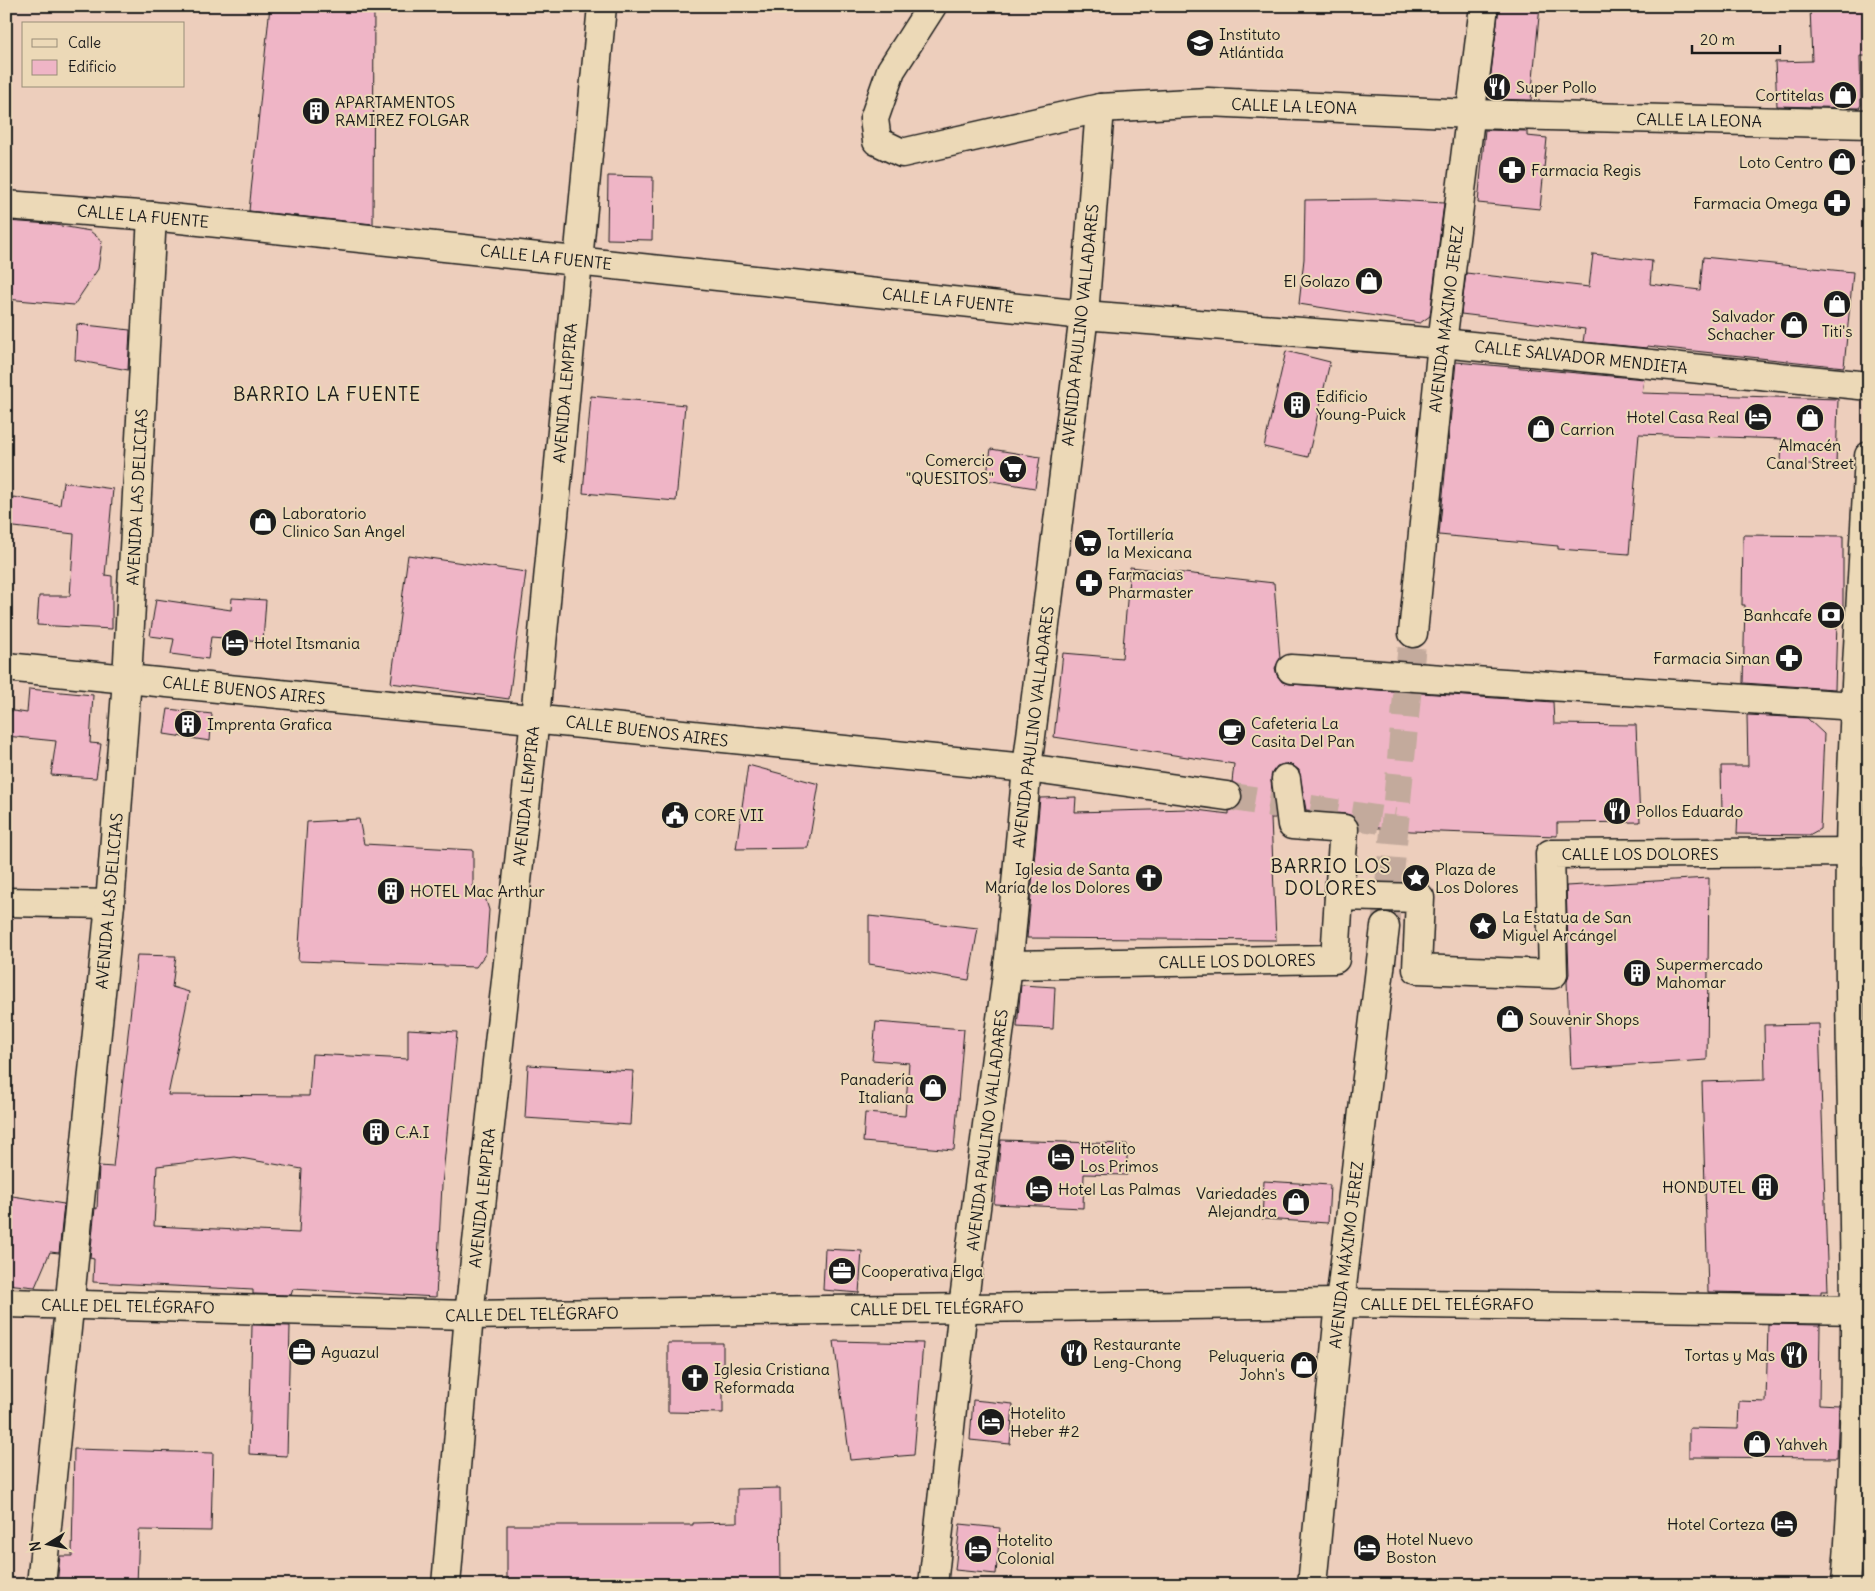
<svg xmlns="http://www.w3.org/2000/svg" width="1875" height="1591" font-family="Delius,sans-serif">
<style>
.building{fill:#efb5c6;stroke:#1c1c1c;fill-rule:evenodd}
.lines{fill:none;stroke-linecap:round;stroke-linejoin:round}
.street-tunnel{stroke:#c3aa9c;stroke-width:28;stroke-dasharray:28 14;stroke-linecap:butt}
.secondary-tunnel{stroke:#c3aa9c;stroke-width:28;stroke-dasharray:28 14;stroke-linecap:butt}
.street-casing{stroke:#1c1c1c;stroke-width:31}
.secondary-casing{stroke:#1c1c1c;stroke-width:31}
.street{stroke:#ecd9b7;stroke-width:28}
.secondary{stroke:#ecd9b7;stroke-width:28}
.labels{text-anchor:middle;stroke-width:4;stroke-linejoin:round;paint-order:stroke}
.poi-label{font-size:16px;fill:#1c1c1c;stroke:#ecd9b7;text-anchor:start}
.street-label{font-size:16px;fill:#1c1c1c;stroke:#ecd9b7}
.quarter-label{font-size:19px;letter-spacing:1px;fill:#1c1c1c;stroke:#ecd9b7}
</style>
<rect width="100%" height="100%" fill="#edcebc"/>
<filter id="ink" filterUnits="userSpaceOnUse"><feTurbulence type="fractalNoise" baseFrequency=".02" numOctaves="2"/><feDisplacementMap in="SourceGraphic" scale="10" xChannelSelector="R" yChannelSelector="G"/><feConvolveMatrix kernelMatrix="1 2 1 2 8 2 1 2 1" color-interpolation-filters="sRGB"/></filter>
<g filter="url(#ink)">
<g class="building">
<polygon points="270,6 374,6 373,224 249,211"/>
<polygon points="1499,6 1540,6 1531,100 1488,99"/>
<polygon points="1810,6 1867,6 1866,56 1860,56 1861,105 1859,108 1777,106 1775,62 1812,61"/>
<polygon points="1485,130 1527,131 1527,136 1547,138 1540,209 1478,203"/>
<polygon points="608,176 653,177 652,240 607,239"/>
<polygon points="1377,199 1444,203 1430,316 1420,323 1299,304 1304,259 1305,200"/>
<polygon points="6,221 50,224 90,231 102,241 98,269 74,305 6,299"/>
<polygon points="1593,254 1652,261 1650,284 1700,290 1703,257 1853,272 1844,367 1647,346 1647,348 1583,342 1585,329 1461,314 1466,273 1589,287"/>
<polygon points="77,324 130,330 128,370 75,360"/>
<polygon points="1286,351 1330,362 1308,457 1264,447"/>
<polygon points="1456,362 1644,379 1642,393 1838,399 1836,465 1781,463 1782,439 1639,434 1629,554 1558,549 1558,546 1439,535"/>
<polygon points="591,396 685,405 676,501 583,493"/>
<polygon points="991,449 1040,457 1035,488 986,480"/>
<polygon points="63,482 113,489 105,575 112,576 112,629 37,625 39,596 70,596 74,534 6,526 13,497 60,505"/>
<polygon points="1743,535 1843,536 1843,622 1837,622 1835,689 1743,683 1745,605 1742,605"/>
<polygon points="408,555 526,572 509,699 391,683"/>
<polygon points="1130,567 1274,583 1280,659 1275,668 1277,675 1282,682 1290,684 1553,702 1554,724 1636,725 1640,822 1557,823 1557,836 1411,831 1359,826 1353,816 1346,814 1306,810 1299,770 1292,765 1284,764 1277,766 1272,773 1271,781 1275,818 1271,818 1276,940 1027,938 1040,798 1076,797 1075,812 1188,809 1229,814 1229,811 1239,806 1242,799 1241,790 1232,782 1234,764 1054,737 1063,653 1122,658"/>
<polygon points="232,598 266,600 263,641 211,637 208,659 171,654 174,639 150,636 156,599 231,610"/>
<polygon points="29,689 93,695 90,743 101,744 96,778 51,775 56,741 6,736 6,710 27,713"/>
<polygon points="168,709 212,714 210,741 164,734"/>
<polygon points="1747,715 1807,718 1824,734 1820,829 1809,835 1737,834 1738,811 1722,811 1721,766 1748,766"/>
<polygon points="748,765 819,784 808,848 736,849"/>
<polygon points="359,819 364,844 473,850 473,886 485,897 489,910 486,953 476,967 298,961 307,822"/>
<polygon points="1709,878 1707,1060 1571,1069 1567,982 1569,974 1566,886"/>
<polygon points="869,916 978,928 969,980 869,964"/>
<path d="M137,955l39,1 -4,31 17,5 -21,103 141,1 3,-42 96,5v-30l49,3 -15,153 -6,112 -143,-8 -2,6 -38,-1v-4l-160,-8 1,-23 -4,-1 5,-50 2,1 2,-43 14,1zM235,1157l67,12 -3,64 -145,-7 3,-60z"/>
<polygon points="1021,985 1055,987 1053,1029 1017,1027"/>
<polygon points="876,1022 964,1029 954,1150 863,1142 865,1113 905,1116 909,1063 872,1060"/>
<polygon points="1819,1024 1828,1291 1821,1291 1821,1294 1708,1292 1702,1082 1765,1080 1764,1025"/>
<polygon points="528,1065 633,1071 630,1125 525,1118"/>
<polygon points="1001,1140 1127,1144 1127,1175 1084,1174 1083,1208 994,1204"/>
<polygon points="1264,1181 1330,1185 1328,1223 1262,1219"/>
<polygon points="6,1195 64,1204 59,1253 50,1252 35,1287 6,1284"/>
<polygon points="825,1249 862,1251 859,1293 823,1290"/>
<polygon points="1768,1324 1820,1325 1819,1404 1839,1405 1837,1458 1689,1457 1689,1428 1738,1429 1739,1401 1766,1402"/>
<polygon points="252,1325 290,1326 287,1456 249,1454"/>
<polygon points="834,1341 923,1343 914,1455 850,1460"/>
<polygon points="668,1343 723,1343 723,1413 668,1412"/>
<polygon points="973,1400 1013,1404 1010,1444 970,1440"/>
<polygon points="74,1449 213,1453 211,1531 139,1530 137,1585 57,1585 60,1556 72,1556"/>
<polygon points="780,1488 781,1585 507,1585 507,1525 693,1525 693,1523 737,1522 737,1489"/>
<polygon points="960,1524 1000,1528 996,1574 955,1570"/>
</g>
<g class="lines">
<polyline class="street-tunnel" points="1227,796 1394,822"/>
<polyline class="secondary-tunnel" points="1385,927 1413,633"/>
<defs>
<g id="street">
<polyline points="932,6 891,70 874,119 877,141 902,153 1100,108 1208,102 1471,114 1869,124"/>
<polyline points="6,205 152,216 1084,315 1442,343"/>
<polyline points="6,667 1027,768 1227,796"/>
<polyline points="1291,669 1856,706"/>
<polyline points="1286,779 1292,825 1344,829 1339,896"/>
<polyline points="6,902 110,904"/>
<polyline points="1008,965 1335,959 1339,896 1420,898 1417,969 1553,974 1550,854 1869,852"/>
<polyline points="6,1303 469,1315 1340,1303 1869,1310"/>
<polyline points="41,1585 110,904 127,679 152,216"/>
<polyline points="446,1585 469,1315 535,718 602,6"/>
<polyline points="933,1585 963,1307 1009,958 1027,768 1084,315 1100,108"/>
</g>
<g id="secondary">
<polyline points="1442,343 1869,386"/>
<polyline points="1413,633 1442,343 1484,6"/>
<polyline points="1312,1585 1340,1303 1385,927"/>
<path d="M1846,1585c20,-244 0,-489 4,-732 2,-133 12,-265 19,-397"/>
</g>
</defs>
<use href="#street" class="street-casing"/>
<use href="#secondary" class="secondary-casing"/>
<use href="#street" class="street"/>
<use href="#secondary" class="secondary"/>
</g>
</g>
<defs>
<symbol id="school-disc" viewBox="-11 -11 22 22"><circle r="9.5" fill="#1c1c1c" stroke="#ecd9b7"/><path d="M0-5L7-2L0 1L-7-2ZM-4 1L0 2.5L4 1V4Q0 6-4 4Z" fill="#fff"/></symbol>
<symbol id="restaurant-disc" viewBox="-11 -11 22 22"><circle r="9.5" fill="#1c1c1c" stroke="#ecd9b7"/><path d="M-5-6h1v4h1v-4h1v4h1v-4h1v5L-1.5 .5V6h-2V.5L-5-1ZM5-6V6H3V1.5H1.5Q1.5-4 5-6Z" fill="#fff"/></symbol>
<symbol id="shop-disc" viewBox="-11 -11 22 22"><circle r="9.5" fill="#1c1c1c" stroke="#ecd9b7"/><path d="M-5-2.5h2.3a2.7 3.5 0 0 1 5.4 0H5L5.5 6h-11ZM-1.5-2.5h3a1.5 2.3 0 0 0-3 0Z" fill="#fff"/></symbol>
<symbol id="building-disc" viewBox="-11 -11 22 22"><circle r="9.5" fill="#1c1c1c" stroke="#ecd9b7"/><path d="M-4-6H4V6H1V3H-1V6H-4ZM-2.5-4.3h1.7v1.8h-1.7ZM.8-4.3h1.7v1.8H.8ZM-2.5-1h1.7V.8h-1.7ZM.8-1h1.7V.8H.8Z" fill="#fff"/></symbol>
<symbol id="pharmacy-disc" viewBox="-11 -11 22 22"><circle r="9.5" fill="#1c1c1c" stroke="#ecd9b7"/><path d="M-2-6h4v4h4v4h-4v4h-4v-4h-4v-4h4Z" fill="#fff"/></symbol>
<symbol id="hotel-disc" viewBox="-11 -11 22 22"><circle r="9.5" fill="#1c1c1c" stroke="#ecd9b7"/><path d="M-6-4.5h1.5V1H6V5H4.5V3h-9V5H-6ZM-4 0a1.8 1.8 0 1 1 3.6 0ZM.5 0V-2.5h3Q6-2.5 6 0Z" fill="#fff"/></symbol>
<symbol id="supermarket-disc" viewBox="-11 -11 22 22"><circle r="9.5" fill="#1c1c1c" stroke="#ecd9b7"/><path d="M-6-5.5h2.5l.6 2H6L4.5 2H-2.5L-4.4-4H-6ZM-1.5 3.2a1.3 1.3 0 1 0 .1 0ZM3 3.2a1.3 1.3 0 1 0 .1 0Z" fill="#fff"/></symbol>
<symbol id="bank-disc" viewBox="-11 -11 22 22"><circle r="9.5" fill="#1c1c1c" stroke="#ecd9b7"/><path d="M-6-4H6V4H-6ZM0-2.3a2.3 2.3 0 1 0 0 4.6a2.3 2.3 0 1 0 0-4.6Z" fill="#fff"/></symbol>
<symbol id="cafe-disc" viewBox="-11 -11 22 22"><circle r="9.5" fill="#1c1c1c" stroke="#ecd9b7"/><path d="M-5.5-4.5H6V0H3Q3 3.5 0 3.5H-2.5Q-5.5 3.5-5.5 0ZM3-3.2v2h1.7v-2ZM-6 4.5H4V6H-6Z" fill="#fff"/></symbol>
<symbol id="civic-disc" viewBox="-11 -11 22 22"><circle r="9.5" fill="#1c1c1c" stroke="#ecd9b7"/><path d="M-.6-6.5H3V-4.5H.6V-3L4-1V1h2V6H-6V1h2V-1L-.6-3ZM-1.2 2.5V6h2.4V2.5Z" fill="#fff"/></symbol>
<symbol id="church-disc" viewBox="-11 -11 22 22"><circle r="9.5" fill="#1c1c1c" stroke="#ecd9b7"/><path d="M-1.2-6h2.4v3.5h3.3v2.4h-3.3V6h-2.4V-.1h-3.3v-2.4h3.3Z" fill="#fff"/></symbol>
<symbol id="sight-disc" viewBox="-11 -11 22 22"><circle r="9.5" fill="#1c1c1c" stroke="#ecd9b7"/><path d="M0-6L1.8-2.2L6-1.7L2.9 1.2L3.7 5.4L0 3.3L-3.7 5.4L-2.9 1.2L-6-1.7L-1.8-2.2Z" fill="#fff"/></symbol>
<symbol id="office-disc" viewBox="-11 -11 22 22"><circle r="9.5" fill="#1c1c1c" stroke="#ecd9b7"/><path d="M-6-3h4V-5.5h4V-3h4V5H-6ZM-1-4.5V-3h2v-1.5ZM-6 0V1H6V0Z" fill="#fff"/></symbol>
</defs>
<g fill-rule="evenodd">
<use href="#school-disc" x="1184" y="27" width="32" height="32"/>
<use href="#restaurant-disc" x="1481" y="71" width="32" height="32"/>
<use href="#shop-disc" x="1827" y="79" width="32" height="32"/>
<use href="#building-disc" x="300" y="95" width="32" height="32"/>
<use href="#shop-disc" x="1826" y="146" width="32" height="32"/>
<use href="#pharmacy-disc" x="1496" y="154" width="32" height="32"/>
<use href="#pharmacy-disc" x="1821" y="187" width="32" height="32"/>
<use href="#shop-disc" x="1353" y="265" width="32" height="32"/>
<use href="#shop-disc" x="1821" y="288" width="32" height="32"/>
<use href="#shop-disc" x="1778" y="309" width="32" height="32"/>
<use href="#building-disc" x="1281" y="389" width="32" height="32"/>
<use href="#hotel-disc" x="1742" y="401" width="32" height="32"/>
<use href="#shop-disc" x="1794" y="402" width="32" height="32"/>
<use href="#shop-disc" x="1525" y="413" width="32" height="32"/>
<use href="#supermarket-disc" x="997" y="453" width="32" height="32"/>
<use href="#shop-disc" x="247" y="506" width="32" height="32"/>
<use href="#supermarket-disc" x="1072" y="527" width="32" height="32"/>
<use href="#pharmacy-disc" x="1073" y="567" width="32" height="32"/>
<use href="#bank-disc" x="1815" y="599" width="32" height="32"/>
<use href="#hotel-disc" x="219" y="627" width="32" height="32"/>
<use href="#pharmacy-disc" x="1773" y="642" width="32" height="32"/>
<use href="#building-disc" x="172" y="708" width="32" height="32"/>
<use href="#cafe-disc" x="1216" y="716" width="32" height="32"/>
<use href="#restaurant-disc" x="1601" y="795" width="32" height="32"/>
<use href="#civic-disc" x="659" y="799" width="32" height="32"/>
<use href="#church-disc" x="1133" y="862" width="32" height="32"/>
<use href="#sight-disc" x="1400" y="862" width="32" height="32"/>
<use href="#building-disc" x="375" y="875" width="32" height="32"/>
<use href="#sight-disc" x="1467" y="910" width="32" height="32"/>
<use href="#building-disc" x="1621" y="957" width="32" height="32"/>
<use href="#shop-disc" x="1494" y="1003" width="32" height="32"/>
<use href="#shop-disc" x="917" y="1072" width="32" height="32"/>
<use href="#building-disc" x="360" y="1116" width="32" height="32"/>
<use href="#hotel-disc" x="1045" y="1141" width="32" height="32"/>
<use href="#building-disc" x="1749" y="1171" width="32" height="32"/>
<use href="#hotel-disc" x="1023" y="1173" width="32" height="32"/>
<use href="#shop-disc" x="1280" y="1186" width="32" height="32"/>
<use href="#office-disc" x="826" y="1255" width="32" height="32"/>
<use href="#office-disc" x="286" y="1336" width="32" height="32"/>
<use href="#restaurant-disc" x="1058" y="1337" width="32" height="32"/>
<use href="#restaurant-disc" x="1778" y="1339" width="32" height="32"/>
<use href="#shop-disc" x="1288" y="1349" width="32" height="32"/>
<use href="#church-disc" x="679" y="1362" width="32" height="32"/>
<use href="#hotel-disc" x="975" y="1406" width="32" height="32"/>
<use href="#shop-disc" x="1741" y="1428" width="32" height="32"/>
<use href="#hotel-disc" x="1768" y="1508" width="32" height="32"/>
<use href="#hotel-disc" x="1351" y="1532" width="32" height="32"/>
<use href="#hotel-disc" x="962" y="1533" width="32" height="32"/>
</g>
<g class="labels">
<g class="poi-label">
<text x="1219" y="40">Instituto<tspan x="1219" dy="18">Atlántida</tspan></text>
<text x="1516" y="93">Super Pollo</text>
<text x="1824" y="101" text-anchor="end">Cortitelas</text>
<text x="335" y="108">APARTAMENTOS<tspan x="335" dy="18">RAMIREZ FOLGAR</tspan></text>
<text x="1823" y="168" text-anchor="end">Loto Centro</text>
<text x="1531" y="176">Farmacia Regis</text>
<text x="1818" y="209" text-anchor="end">Farmacia Omega</text>
<text x="1350" y="287" text-anchor="end">El Golazo</text>
<text x="1775" y="322" text-anchor="end">Salvador<tspan x="1775" dy="18">Schacher</tspan></text>
<text x="1837" y="337" text-anchor="middle">Titi's</text>
<text x="1316" y="402">Edificio<tspan x="1316" dy="18">Young-Puick</tspan></text>
<text x="1739" y="423" text-anchor="end">Hotel Casa Real</text>
<text x="1560" y="435">Carrion</text>
<text x="1810" y="451" text-anchor="middle">Almacén<tspan x="1810" dy="18">Canal Street</tspan></text>
<text x="994" y="466" text-anchor="end">Comercio<tspan x="994" dy="18">"QUESITOS"</tspan></text>
<text x="282" y="519">Laboratorio<tspan x="282" dy="18">Clinico San Angel</tspan></text>
<text x="1107" y="540">Tortillería<tspan x="1107" dy="18">la Mexicana</tspan></text>
<text x="1108" y="580">Farmacias<tspan x="1108" dy="18">Pharmaster</tspan></text>
<text x="1812" y="621" text-anchor="end">Banhcafe</text>
<text x="254" y="649">Hotel Itsmania</text>
<text x="1770" y="664" text-anchor="end">Farmacia Siman</text>
<text x="1251" y="729">Cafeteria La<tspan x="1251" dy="18">Casita Del Pan</tspan></text>
<text x="207" y="730">Imprenta Grafica</text>
<text x="1636" y="817">Pollos Eduardo</text>
<text x="694" y="821">CORE VII</text>
<text x="1130" y="875" text-anchor="end">Iglesia de Santa<tspan x="1130" dy="18">María de los Dolores</tspan></text>
<text x="1435" y="875">Plaza de<tspan x="1435" dy="18">Los Dolores</tspan></text>
<text x="410" y="897">HOTEL Mac Arthur</text>
<text x="1502" y="923">La Estatua de San<tspan x="1502" dy="18">Miguel Arcángel</tspan></text>
<text x="1656" y="970">Supermercado<tspan x="1656" dy="18">Mahomar</tspan></text>
<text x="1529" y="1025">Souvenir Shops</text>
<text x="914" y="1085" text-anchor="end">Panadería<tspan x="914" dy="18">Italiana</tspan></text>
<text x="395" y="1138">C.A.I</text>
<text x="1080" y="1154">Hotelito<tspan x="1080" dy="18">Los Primos</tspan></text>
<text x="1746" y="1193" text-anchor="end">HONDUTEL</text>
<text x="1058" y="1195">Hotel Las Palmas</text>
<text x="1277" y="1199" text-anchor="end">Variedades<tspan x="1277" dy="18">Alejandra</tspan></text>
<text x="861" y="1277">Cooperativa Elga</text>
<text x="1093" y="1350">Restaurante<tspan x="1093" dy="18">Leng-Chong</tspan></text>
<text x="321" y="1358">Aguazul</text>
<text x="1775" y="1361" text-anchor="end">Tortas y Mas</text>
<text x="1285" y="1362" text-anchor="end">Peluqueria<tspan x="1285" dy="18">John's</tspan></text>
<text x="714" y="1375">Iglesia Cristiana<tspan x="714" dy="18">Reformada</tspan></text>
<text x="1010" y="1419">Hotelito<tspan x="1010" dy="18">Heber #2</tspan></text>
<text x="1776" y="1450">Yahveh</text>
<text x="1765" y="1530" text-anchor="end">Hotel Corteza</text>
<text x="1386" y="1545">Hotel Nuevo<tspan x="1386" dy="18">Boston</tspan></text>
<text x="997" y="1546">Hotelito<tspan x="997" dy="18">Colonial</tspan></text>
</g>
<g class="street-label">
<text transform="translate(1294 106) rotate(2)" y="6">CALLE LA LEONA</text>
<text transform="translate(1699 120) rotate(1)" y="6">CALLE LA LEONA</text>
<text transform="translate(143 216) rotate(5)" y="6">CALLE LA FUENTE</text>
<text transform="translate(546 257) rotate(6)" y="6">CALLE LA FUENTE</text>
<text transform="translate(948 300) rotate(6)" y="6">CALLE LA FUENTE</text>
<text transform="translate(1446 319) rotate(-83)" y="6">AVENIDA MÁXIMO JEREZ</text>
<text transform="translate(1080 325) rotate(-84)" y="6">AVENIDA PAULINO VALLADARES</text>
<text transform="translate(1581 357) rotate(6)" y="6">CALLE SALVADOR MENDIETA</text>
<text transform="translate(565 393) rotate(-85)" y="6">AVENIDA LEMPIRA</text>
<text transform="translate(137 497) rotate(-87)" y="6">AVENIDA LAS DELICIAS</text>
<text transform="translate(244 690) rotate(6)" y="6">CALLE BUENOS AIRES</text>
<text transform="translate(1033 727) rotate(-83)" y="6">AVENIDA PAULINO VALLADARES</text>
<text transform="translate(647 731) rotate(7)" y="6">CALLE BUENOS AIRES</text>
<text transform="translate(526 796) rotate(-84)" y="6">AVENIDA LEMPIRA</text>
<text x="1640" y="860">CALLE LOS DOLORES</text>
<text transform="translate(109 901) rotate(-85)" y="6">AVENIDA LAS DELICIAS</text>
<text transform="translate(1237 961) rotate(-1)" y="6">CALLE LOS DOLORES</text>
<text transform="translate(987 1130) rotate(-83)" y="6">AVENIDA PAULINO VALLADARES</text>
<text transform="translate(482 1198) rotate(-84)" y="6">AVENIDA LEMPIRA</text>
<text transform="translate(1346 1255) rotate(-83)" y="6">AVENIDA MÁXIMO JEREZ</text>
<text x="1447" y="1310">CALLE DEL TELÉGRAFO</text>
<text transform="translate(128 1306) rotate(1)" y="6">CALLE DEL TELÉGRAFO</text>
<text transform="translate(937 1308) rotate(-1)" y="6">CALLE DEL TELÉGRAFO</text>
<text transform="translate(532 1314) rotate(-1)" y="6">CALLE DEL TELÉGRAFO</text>
</g>
<g class="quarter-label">
<text x="327" y="401">BARRIO LA FUENTE</text>
<text x="1331" y="873">BARRIO LOS<tspan x="1331" dy="22">DOLORES</tspan></text>
</g>
</g>
<rect width="1875" height="1591" fill="none" stroke="#ecd9b7" stroke-width="25"/>
<rect x="12" y="12" width="1850" height="1566" fill="none" stroke="#1c1c1c" stroke-width="2" filter="url(#ink)"/>
<rect x="22" y="22" width="162" height="65" fill="#ecd9b7" stroke="#998d79"/>
<rect x="32" y="39" width="25" height="8" fill="#ecd9b7" stroke="#998d79"/>
<text x="68" y="48" font-size="15" fill="#1c1c1c">Calle</text>
<rect x="32" y="60" width="25" height="15" fill="#efb5c6" stroke="#998d79"/>
<text x="68" y="72" font-size="15" fill="#1c1c1c">Edificio</text>
<g transform="translate(48 1544) rotate(260)" stroke="#ecd9b7" stroke-width="4" paint-order="stroke">
<path d="M0-4L9 19L0 12L-9 19Z" fill="#1c1c1c"/>
<text y="-8" font-size="14" font-weight="bold" text-anchor="middle" fill="#1c1c1c">N</text>
</g>
<path d="M1692 45v8h88v-8" fill="none" stroke="#1c1c1c" stroke-width="2.5"/>
<text x="1700" y="45" font-size="15" fill="#1c1c1c" stroke="#ecd9b7" stroke-width="4" paint-order="stroke">20 m</text>
</svg>
